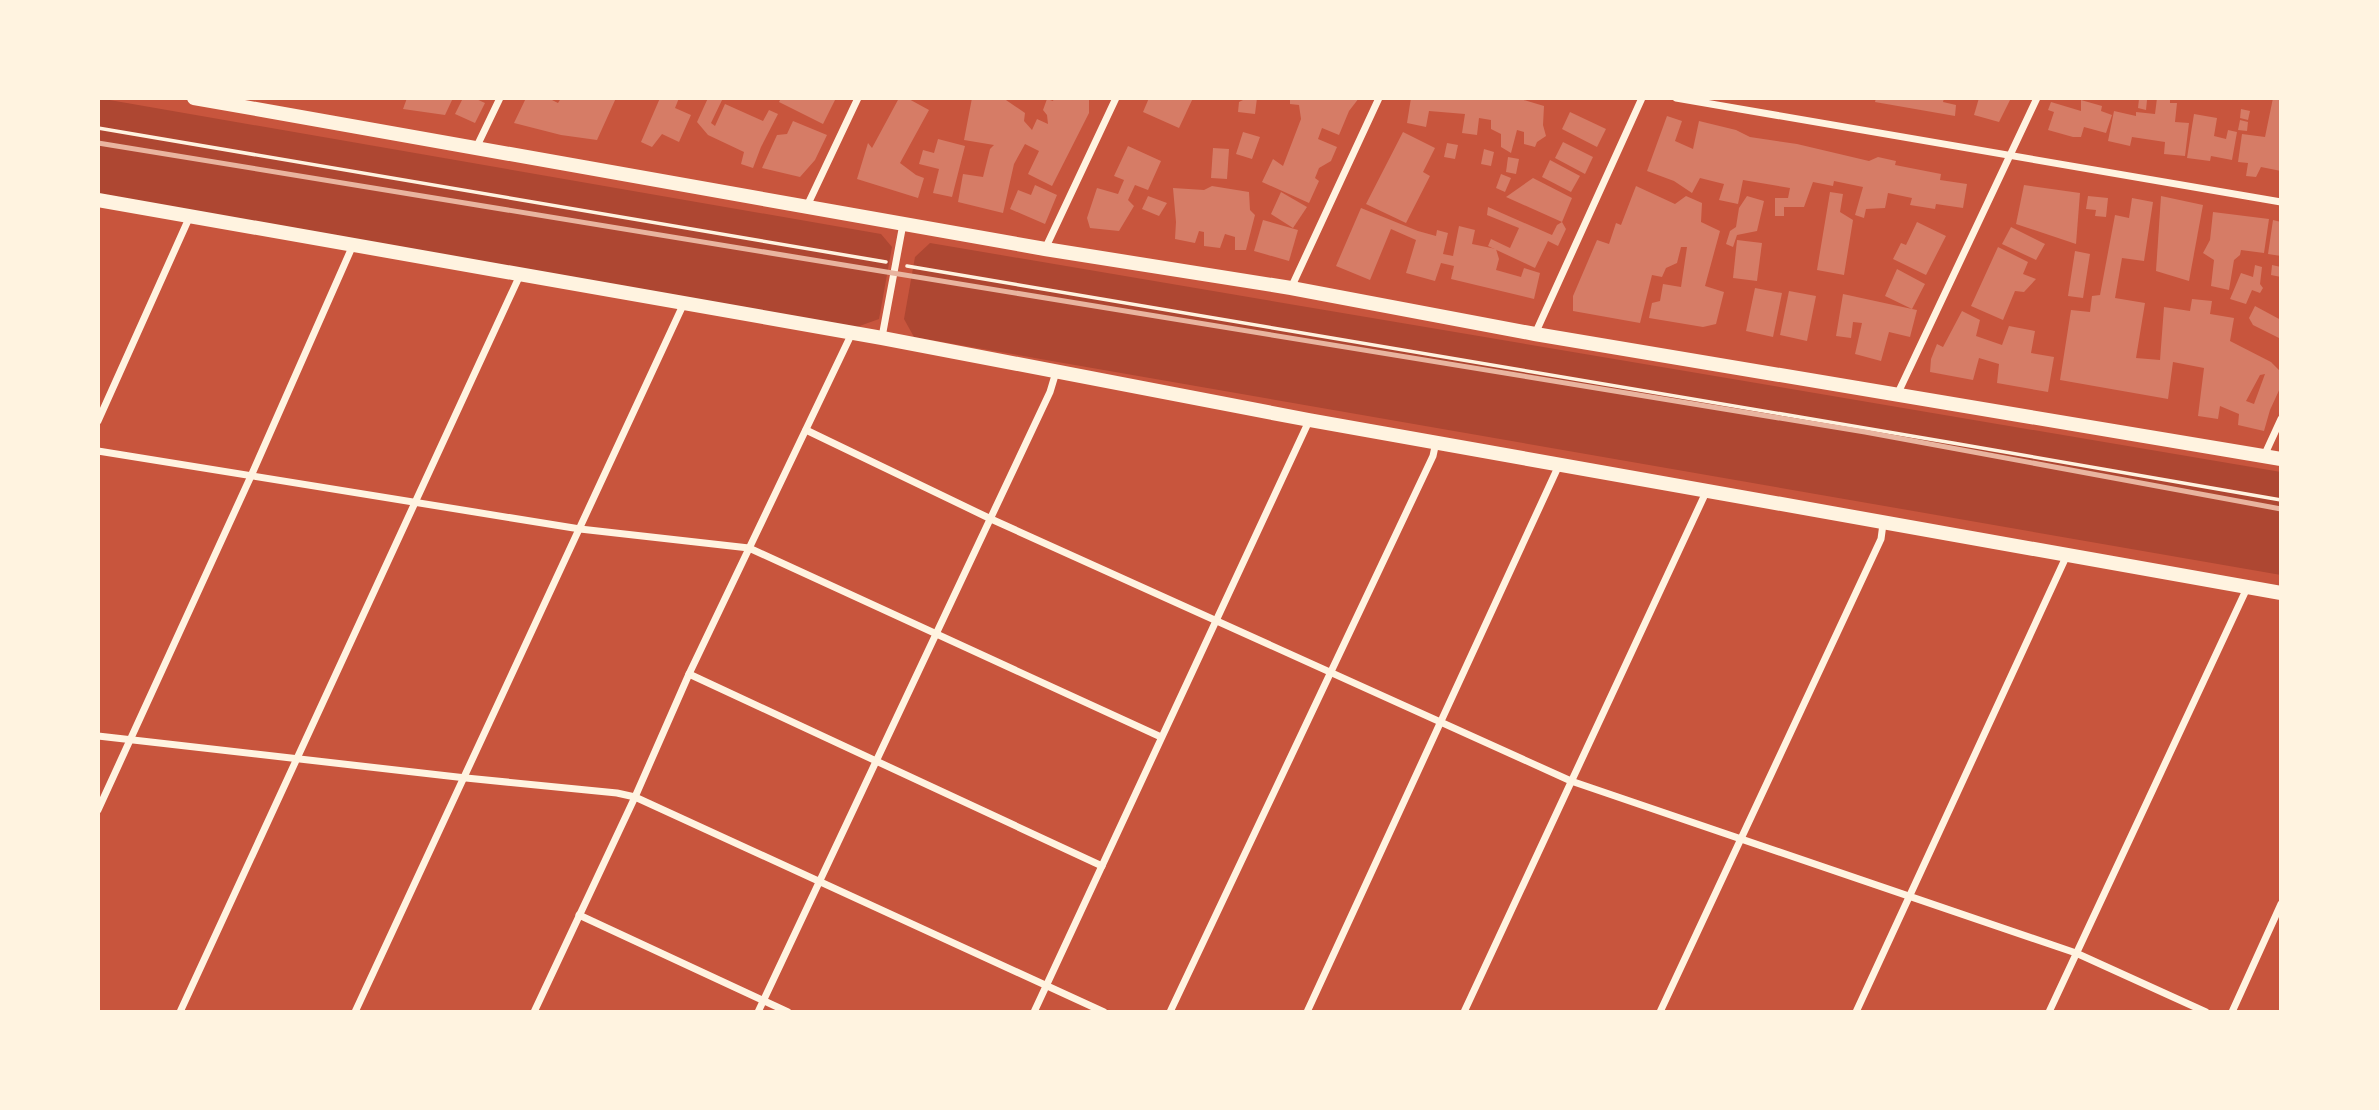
<svg xmlns="http://www.w3.org/2000/svg" width="2379" height="1110" font-family="Lato,sans-serif">
<style>
.green{fill:#ae4732}
.building{fill:#d67c66;fill-rule:evenodd}
.lines{fill:none;stroke-linecap:round;stroke-linejoin:round}
.path{stroke:#fff3e0;stroke-width:3.5}
.minor{stroke:#fff3e0;stroke-width:7}
.secondary{stroke:#fff3e0;stroke-width:14}
.rail{stroke:#e9b49f;stroke-width:5}
</style>
<rect width="100%" height="100%" fill="#c8553d"/>
<g class="green">
<polygon points="98,98 881,234 892,247 879,319 854,328 98,197"/>
<polygon points="930,243 2281,472 2281,575 914,337 904,319 915,257"/>
</g>
<g class="building">
<polygon points="407,98 453,98 445,115 403,109"/>
<polygon points="463,98 474,98 485,103 475,123 455,114"/>
<polygon points="526,98 548,98 558,103 561,98 616,98 597,140 561,135 514,123"/>
<polygon points="660,98 679,98 675,108 691,115 679,142 662,134 652,147 641,142"/>
<polygon points="708,98 723,98 711,123 715,126 725,104 763,121 769,110 778,114 761,147 753,168 741,164 744,152 708,135 697,122"/>
<polygon points="781,98 836,98 823,124 779,102"/>
<polygon points="899,98 907,98 929,110 900,163 916,175 924,178 918,198 857,179 868,143 872,148"/>
<polygon points="972,98 1003,98 1025,113 1024,121 1032,130 1037,119 1048,124 1047,115 1043,110 1047,99 1053,101 1054,98 1089,98 1089,113 1052,186 1028,174 1039,151 1025,144 1014,164 1003,213 958,202 963,174 983,177 990,149 994,145 964,140"/>
<polygon points="1149,98 1193,98 1179,128 1143,112"/>
<polygon points="1247,98 1257,98 1255,114 1238,112 1239,102"/>
<polygon points="1290,98 1359,98 1349,111 1339,135 1322,128 1318,139 1337,147 1331,161 1319,168 1315,178 1319,181 1309,203 1262,182 1273,159 1283,166 1301,119 1299,105 1290,104"/>
<polygon points="1411,98 1517,98 1544,106 1543,125 1546,136 1537,142 1535,147 1524,144 1524,132 1517,130 1511,153 1501,147 1501,134 1491,129 1491,120 1479,118 1477,135 1462,133 1465,114 1429,111 1426,127 1407,123"/>
<polygon points="1876,98 1944,98 1943,102 1956,105 1955,116 1875,102"/>
<polygon points="1979,98 2011,98 1999,122 1974,115"/>
<polygon points="2157,98 2170,98 2170,103 2177,103 2175,122 2189,123 2185,156 2164,154 2165,142 2132,137 2130,146 2108,141 2114,111 2136,116 2136,112 2155,114"/>
<polygon points="2273,98 2281,98 2281,171 2261,167 2256,177 2246,176 2248,163 2238,162 2242,134 2265,137"/>
<polygon points="2139,99 2147,100 2146,110 2138,108"/>
<polygon points="2081,100 2102,106 2101,111 2112,115 2106,133 2084,127 2081,137 2073,137 2048,130 2054,112 2048,110 2051,102 2081,111"/>
<polygon points="2241,109 2250,111 2248,120 2240,118"/>
<polygon points="1570,112 1606,129 1597,147 1562,129"/>
<polygon points="2194,114 2217,118 2214,136 2226,139 2228,130 2237,132 2232,160 2211,156 2210,161 2187,158"/>
<polygon points="1667,116 1682,121 1675,141 1693,149 1699,121 1736,130 1750,137 1797,144 1869,161 1878,157 1896,161 1895,165 1941,174 1940,180 1967,184 1963,208 1936,204 1935,209 1910,205 1912,198 1888,193 1885,208 1866,209 1864,218 1855,215 1863,187 1834,181 1833,186 1813,182 1804,207 1784,207 1784,216 1775,216 1775,198 1788,198 1790,188 1743,180 1738,204 1719,200 1724,184 1700,178 1692,193 1674,181 1647,171"/>
<polygon points="2240,120 2248,122 2247,131 2238,130"/>
<polygon points="793,121 827,135 815,160 800,177 762,168 777,135 787,134"/>
<polygon points="1243,132 1260,137 1252,159 1236,154"/>
<polygon points="1403,132 1435,148 1423,172 1430,176 1406,223 1366,204"/>
<polygon points="938,139 965,146 952,197 933,193 939,169 919,164 923,150 934,153"/>
<polygon points="1563,142 1593,157 1585,174 1555,158"/>
<polygon points="1447,143 1458,145 1455,159 1444,157"/>
<polygon points="1128,146 1161,161 1148,190 1135,185 1128,200 1134,206 1119,231 1090,228 1087,218 1097,188 1118,194 1124,180 1114,176"/>
<polygon points="1213,148 1229,149 1227,179 1211,178"/>
<polygon points="1484,149 1494,152 1491,166 1481,164"/>
<polygon points="1508,157 1519,159 1516,174 1506,172"/>
<polygon points="1550,160 1580,176 1571,192 1542,177"/>
<polygon points="1501,174 1511,178 1505,192 1496,188"/>
<polygon points="1533,178 1572,198 1562,222 1506,197"/>
<polygon points="1035,185 1057,195 1045,224 1010,209 1018,190 1031,195"/>
<polygon points="2024,185 2080,193 2076,244 2016,224"/>
<polygon points="1212,186 1249,192 1250,210 1255,215 1246,250 1235,250 1235,237 1225,234 1220,248 1204,246 1204,232 1199,231 1195,243 1175,239 1176,222 1173,188 1204,190"/>
<polygon points="1636,186 1675,204 1686,196 1702,203 1701,222 1720,231 1705,286 1724,292 1716,324 1703,327 1649,318 1652,303 1660,301 1663,284 1681,287 1687,247 1681,247 1677,263 1666,268 1662,277 1652,275 1640,323 1573,311 1573,296 1597,240 1609,244 1616,223 1621,225"/>
<polygon points="1281,192 1307,207 1293,228 1271,214"/>
<polygon points="1830,192 1843,194 1840,212 1853,220 1844,275 1817,270"/>
<polygon points="1148,196 1167,203 1159,216 1142,209"/>
<polygon points="1747,196 1764,201 1757,231 1737,235 1733,247 1726,244 1730,231 1736,227 1739,208"/>
<polygon points="2088,196 2108,198 2106,217 2095,216 2096,210 2086,209"/>
<polygon points="2161,196 2203,205 2189,281 2156,271"/>
<path d="M2132,198l21,4 -9,59 -22,-3 -7,40 30,5 -9,55 24,2 4,-53 26,4 2,-12 20,2 -2,13 24,4 -4,23 41,21 10,10v14l-11,24 -6,21 -26,-6 1,-11 -19,-8 -2,13 -20,-3 6,-48 -31,-6 -5,37 -108,-19 11,-70 19,2 2,-16 8,-1 15,-80 14,3zM2265,374l-11,30 -8,-3 14,-26z"/>
<polygon points="1488,207 1552,235 1557,225 1562,222 1566,229 1558,246 1548,241 1535,268 1488,246 1491,239 1510,248 1519,228 1487,215"/>
<polygon points="1361,208 1418,231 1436,236 1437,230 1448,233 1443,254 1453,256 1459,226 1475,230 1472,244 1496,249 1499,259 1496,270 1521,277 1524,268 1540,273 1534,299 1451,279 1454,266 1441,263 1435,281 1406,273 1416,240 1391,229 1370,280 1336,266"/>
<polygon points="2213,212 2269,219 2264,253 2241,250 2240,255 2234,260 2229,290 2211,286 2214,260 2203,253 2210,240"/>
<polygon points="1263,220 1298,230 1289,261 1254,251"/>
<polygon points="2273,220 2281,222 2281,256 2268,254"/>
<polygon points="1917,222 1946,236 1926,275 1893,259 1901,243 1906,245"/>
<polygon points="2011,227 2045,244 2036,260 2002,244"/>
<polygon points="1737,240 1762,243 1757,281 1733,278"/>
<polygon points="1998,247 2028,262 2023,274 2036,279 2024,292 2015,291 2003,320 1971,306"/>
<polygon points="2075,251 2090,254 2083,298 2068,296"/>
<polygon points="2255,265 2262,267 2260,284 2263,288 2260,293 2252,290 2246,304 2230,299 2241,273 2253,277"/>
<polygon points="2272,265 2281,267 2281,277 2271,275"/>
<polygon points="1897,269 1925,284 1912,309 1917,310 1910,337 1889,332 1881,361 1855,354 1862,323 1853,322 1851,338 1836,336 1843,294 1912,309 1885,296"/>
<polygon points="1755,288 1782,293 1773,337 1746,331"/>
<polygon points="1789,291 1816,296 1807,341 1780,335"/>
<polygon points="2255,306 2281,320 2281,339 2253,325 2249,318"/>
<polygon points="1962,311 1980,320 1976,336 2002,345 2009,326 2035,331 2031,353 2054,357 2048,392 1997,383 1999,364 1979,358 1973,380 1930,372 1931,359 1937,344 1943,347"/>
</g>
<g class="lines">
<g class="path">
<polyline points="98,128 886,262"/>
<polyline points="907,266 1953,443 2281,500"/>
</g>
<g class="minor">
<polyline points="1676,98 2281,202"/>
<polyline points="477,146 500,98"/>
<polyline points="807,206 858,98"/>
<polyline points="1045,249 1116,98"/>
<polyline points="1291,288 1379,98"/>
<polyline points="1535,334 1642,98"/>
<polyline points="882,337 903,224"/>
<polyline points="1897,395 2037,98"/>
<polyline points="98,421 190,216"/>
<polyline points="806,430 991,519 1571,781 2076,953 2206,1012"/>
<polyline points="98,451 580,529 749,548 1161,737"/>
<polyline points="2264,456 2281,419"/>
<polyline points="689,674 1102,866"/>
<polyline points="98,736 466,778 617,793 635,797 1104,1012"/>
<polyline points="98,810 251,476 353,245"/>
<polyline points="579,915 788,1012"/>
<polyline points="180,1012 520,275"/>
<polyline points="355,1012 684,303"/>
<polyline points="534,1012 635,797 689,674 852,333"/>
<polyline points="758,1012 1050,392 1056,372"/>
<polyline points="1034,1012 1309,421"/>
<polyline points="1170,1012 1433,456 1436,442"/>
<polyline points="1307,1012 1559,465"/>
<polyline points="1464,1012 1707,490"/>
<polyline points="1660,1012 1881,539 1883,524"/>
<polyline points="1856,1012 2066,557"/>
<polyline points="2049,1012 2247,588"/>
<polyline points="2232,1012 2281,904"/>
</g>
<g class="secondary">
<polyline points="194,98 1045,249 1291,288 1535,334 2281,459"/>
<polyline points="98,200 882,338 1309,420 2281,593"/>
</g>
<polyline class="rail" points="98,143 1865,432 2281,509"/>
</g>
<rect width="2379" height="1110" fill="none" stroke="#fff3e0" stroke-width="200"/>
</svg>
